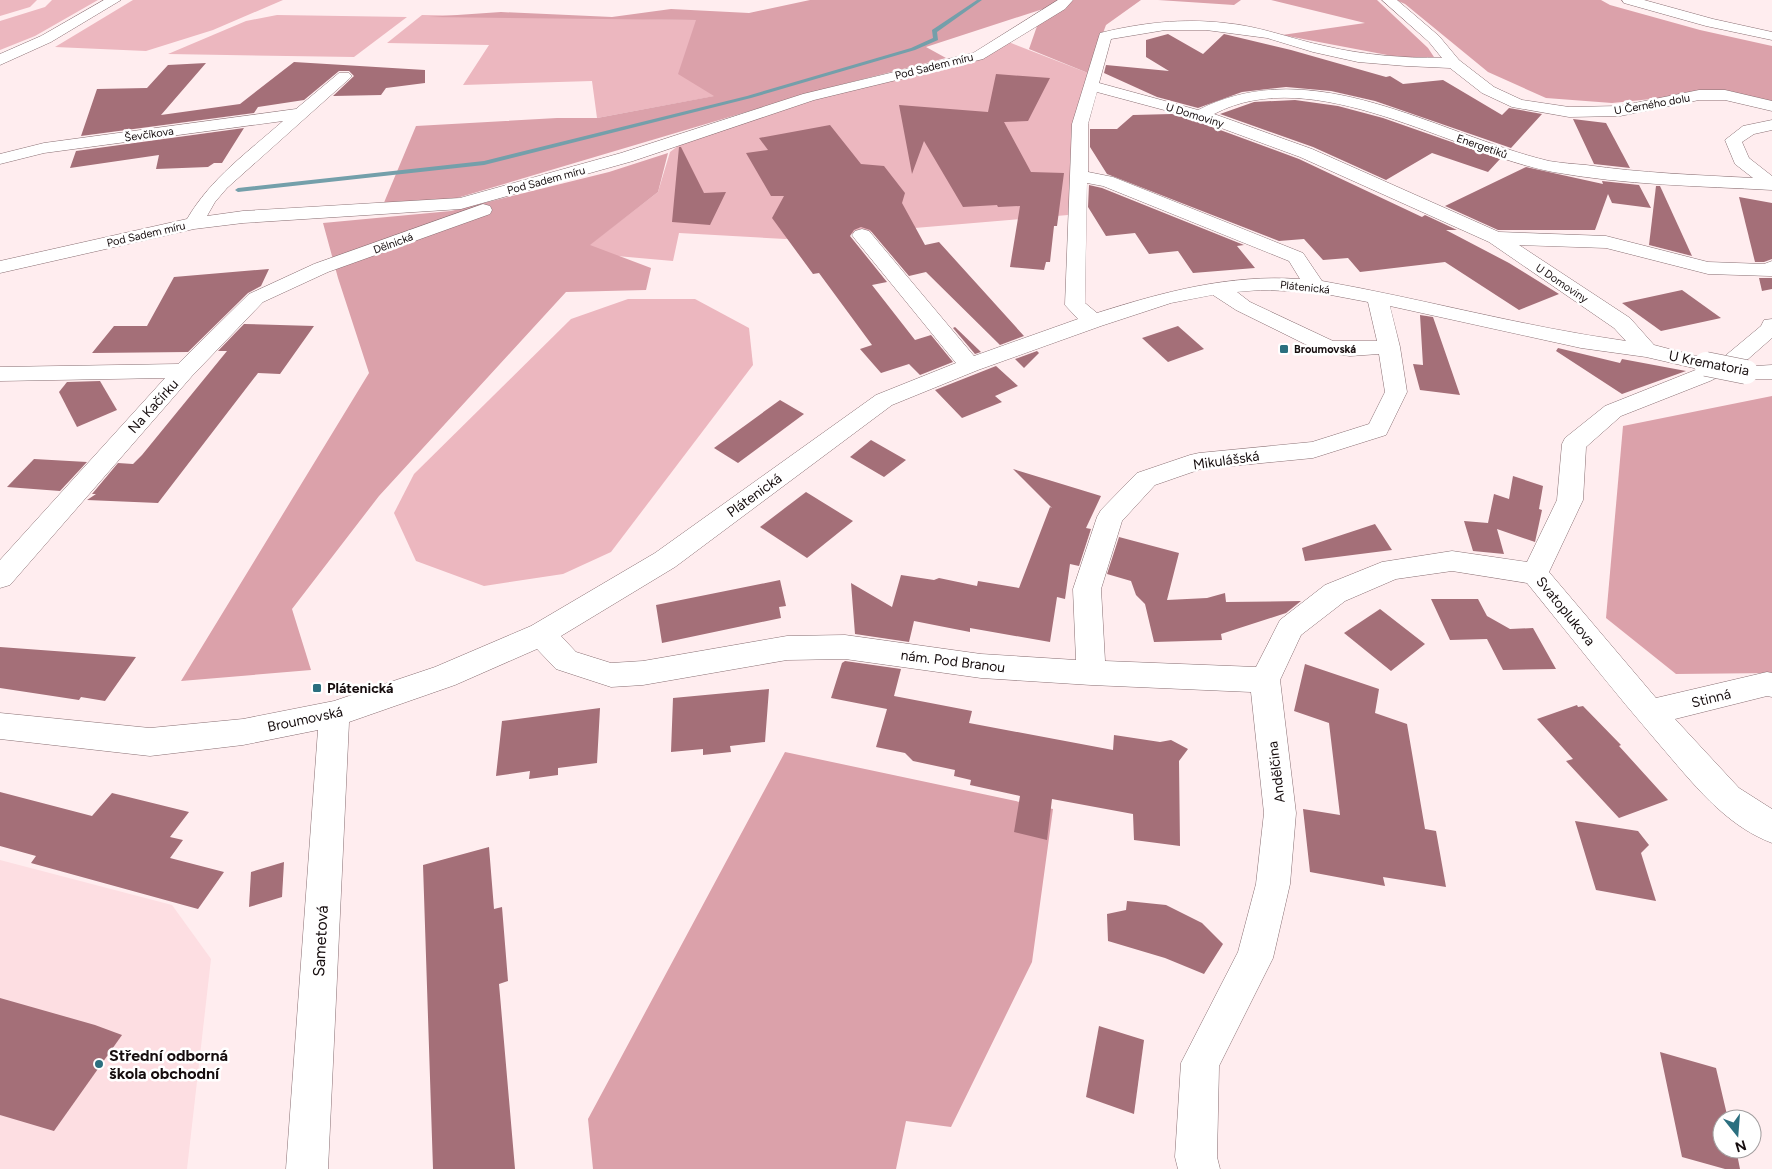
<svg xmlns="http://www.w3.org/2000/svg" width="1772" height="1169" font-family="Figtree,sans-serif">
<style>
.built{fill:#fddee2}
.green{fill:#ecb7bf}
.forest{fill:#dba1aa}
.lines{fill:none;stroke-linecap:round;stroke-linejoin:round}
.stream{fill:#749faa;fill-rule:evenodd}
.building{fill:#a46f78}
.minor-casing{stroke:#896f73;stroke-width:1}
.minor{fill:#fff;fill-rule:evenodd}
.minor-bridge-casing{stroke:#896f73;stroke-width:25;stroke-linecap:butt}
.minor-bridge{stroke:#fff;stroke-width:24}
.poi-dot{fill:#2b6f7f;stroke:#fff;stroke-width:2}
.labels{text-anchor:middle;stroke-width:5;stroke-linejoin:round;paint-order:stroke}
.far-street-label{font-size:11px;fill:#160d0e;stroke:#fff}
.far-poi-label{font-size:11px;font-weight:bold;fill:#160d0e;stroke:#fff;text-anchor:start}
.street-label{font-size:14px;fill:#160d0e;stroke:#fff}
.poi-label{font-size:14px;font-weight:bold;fill:#160d0e;stroke:#fff;text-anchor:start}
.near-street-label{font-size:16px;fill:#160d0e;stroke:#fff}
.near-poi-label{font-size:16px;font-weight:bold;fill:#160d0e;stroke:#fff;text-anchor:start}
</style>
<rect width="100%" height="100%" fill="#ffedef"/>
<polygon class="built" points="0,860 172,905 211,959 187,1169 0,1169"/>
<g class="green">
<polygon points="0,0 37,0 30,7 0,16"/>
<polygon points="52,0 98,0 35,36 0,50 0,21 45,7"/>
<polygon points="133,0 283,0 213,30 146,51 55,47"/>
<polygon points="277,15 407,17 354,57 168,54 246,21"/>
<polygon points="422,15 696,20 715,96 597,118 592,81 463,85 489,45 387,43"/>
<polygon points="1006,41 1088,73 1068,215 785,239 679,233 673,261 583,253 589,245 658,192 670,152 682,143 812,98 960,63"/>
<polygon points="628,299 695,299 749,328 753,365 611,552 563,574 484,586 416,561 394,513 414,474 571,319"/>
</g>
<g class="forest">
<polygon points="810,0 1141,0 1106,25 1088,73 1029,49 1043,9 926,47 946,58 824,89 457,198 383,205 416,126 557,118 597,118 714,96 678,74 696,20 428,17 501,12 612,17 671,9 749,13"/>
<polygon points="1158,0 1241,0 1234,5"/>
<polygon points="1271,0 1377,0 1428,48 1434,57 1403,58 1282,35 1365,23"/>
<polygon points="1396,0 1601,0 1610,5 1700,30 1772,46 1772,103 1730,91 1612,103 1546,98 1488,72 1405,4"/>
<polygon points="668,153 658,192 590,245 651,268 646,290 566,292 379,496 292,609 311,670 181,681 369,373 338,278 323,223 451,211 609,172"/>
<polygon points="1772,396 1772,673 1676,674 1606,618 1623,426"/>
<polygon points="785,752 1053,809 1032,962 951,1127 906,1121 896,1169 593,1169 588,1119"/>
</g>
<g class="lines">
<polygon class="stream" points="977,0 982,0 937,32 938,40 915,50 751,98 484,165 238,192 235,190 238,188 484,161 747,96 911,48 933,38 932,30"/>
</g>
<g class="building">
<polygon points="1168,34 1203,54 1224,34 1291,50 1386,77 1390,76 1403,84 1443,80 1502,115 1509,108 1542,114 1511,148 1375,101 1331,91 1286,87 1242,92 1198,108 1157,97 1104,73 1106,65 1169,71 1146,57 1146,40"/>
<polygon points="294,62 425,70 425,83 386,88 381,95 333,96 354,76 349,71 339,71 304,100 258,107 254,113 81,136 97,89 147,88 168,65 206,63 161,115 240,104"/>
<polygon points="996,74 1050,78 1028,121 1004,122 1031,172 1064,173 1057,226 1054,226 1050,262 1046,262 1044,270 1010,267 1020,206 998,207 997,205 963,207 924,141 912,174 899,105 988,112"/>
<polygon points="1295,100 1338,106 1383,118 1500,159 1488,172 1432,153 1386,180 1313,147 1220,114 1254,102"/>
<polygon points="1172,114 1193,120 1299,159 1422,217 1425,215 1457,230 1446,230 1509,263 1559,294 1519,310 1445,262 1360,272 1348,258 1323,260 1304,239 1279,241 1107,174 1090,147 1090,129 1117,129 1133,115"/>
<polygon points="1573,119 1606,123 1630,168 1594,164"/>
<polygon points="830,125 861,164 884,166 905,193 902,203 925,245 939,242 1024,336 1000,345 926,272 909,276 870,230 861,227 854,230 850,236 887,282 872,285 915,340 931,335 953,362 920,375 909,364 881,373 860,349 872,345 819,273 813,274 772,218 784,196 771,196 746,153 768,150 759,138"/>
<polygon points="244,128 222,163 214,163 208,167 156,169 159,155 70,168 76,151"/>
<polygon points="679,147 681,147 704,193 726,192 710,225 672,222"/>
<polygon points="1526,167 1603,184 1602,181 1639,185 1651,208 1612,203 1608,194 1595,230 1498,230 1445,206"/>
<polygon points="1089,185 1102,188 1244,245 1237,246 1255,268 1193,273 1178,251 1149,254 1135,233 1106,236 1088,207"/>
<polygon points="1656,186 1660,186 1692,256 1649,245"/>
<polygon points="1739,197 1772,203 1772,259 1764,262 1755,262"/>
<polygon points="269,269 261,286 248,293 188,352 92,353 114,326 147,326 174,277"/>
<polygon points="1759,278 1772,278 1772,289 1762,291"/>
<polygon points="1682,290 1721,318 1661,331 1622,303"/>
<polygon points="1420,315 1433,317 1460,395 1420,390 1413,364 1423,365"/>
<polygon points="244,324 314,326 280,374 258,373 158,503 87,500 96,494 92,494 118,463 133,464 142,455 227,351 218,351"/>
<polygon points="1178,326 1204,349 1168,362 1142,338"/>
<polygon points="955,327 981,352 975,354 953,328"/>
<polygon points="1558,348 1620,363 1622,359 1686,371 1622,394 1556,351"/>
<polygon points="1037,351 1039,353 1024,368 1015,359"/>
<polygon points="996,366 1018,386 995,396 1002,402 962,418 935,390"/>
<polygon points="100,381 117,410 77,427 59,392 67,382"/>
<polygon points="780,400 804,414 738,463 714,448"/>
<polygon points="871,440 906,460 884,477 850,457"/>
<polygon points="34,459 87,462 60,491 7,487"/>
<polygon points="1013,469 1101,496 1086,528 1091,529 1079,566 1070,564 1065,599 1057,597 1050,642 970,628 970,632 914,621 909,642 855,634 851,583 892,607 901,575 934,580 939,578 977,586 978,581 1019,588 1050,507 1052,508"/>
<polygon points="1513,476 1543,486 1539,509 1542,510 1535,542 1497,529 1504,554 1473,551 1464,521 1488,523 1494,494 1509,499"/>
<polygon points="806,492 853,521 807,558 760,527"/>
<polygon points="1375,524 1392,550 1305,561 1302,548"/>
<polygon points="1119,537 1179,553 1167,600 1207,598 1225,593 1226,602 1301,601 1286,613 1221,634 1222,640 1154,642 1145,604 1136,595 1131,581 1107,574"/>
<polygon points="780,580 786,606 779,607 781,618 662,643 656,605"/>
<polygon points="1431,599 1478,599 1487,616 1510,629 1533,628 1556,669 1503,670 1487,639 1450,640"/>
<polygon points="1380,609 1425,644 1391,671 1344,633"/>
<polygon points="0,647 136,657 105,701 81,697 79,700 0,688"/>
<polygon points="845,661 901,669 894,696 972,711 969,723 1113,750 1114,735 1160,742 1171,740 1188,749 1179,761 1180,846 1134,840 1133,814 1052,799 1047,840 1014,832 1020,796 970,785 971,780 954,776 955,770 913,761 905,753 876,747 887,709 831,698 842,663"/>
<polygon points="1305,664 1379,689 1375,713 1407,724 1425,829 1436,831 1446,887 1383,877 1385,886 1310,872 1303,809 1340,815 1329,723 1294,711"/>
<polygon points="769,689 765,742 730,746 731,752 703,755 703,749 671,752 673,698"/>
<polygon points="1577,705 1578,707 1583,706 1621,745 1619,746 1668,800 1619,818 1566,761 1573,759 1537,719"/>
<polygon points="600,708 597,763 558,768 558,775 529,779 530,771 496,776 502,721"/>
<polygon points="0,792 92,816 112,793 189,812 170,837 183,840 170,858 224,872 198,909 31,863 36,856 0,846"/>
<polygon points="1575,821 1638,831 1649,845 1641,853 1656,901 1596,890"/>
<polygon points="489,847 494,909 502,907 508,981 499,984 515,1169 433,1169 423,865"/>
<polygon points="284,862 282,897 249,907 251,872"/>
<polygon points="1127,901 1166,905 1202,923 1223,944 1204,974 1165,958 1108,941 1107,914 1126,910"/>
<polygon points="0,998 95,1025 122,1035 54,1131 0,1115"/>
<polygon points="1099,1026 1144,1040 1134,1114 1086,1097"/>
<polygon points="1660,1052 1716,1068 1728,1119 1722,1119 1722,1149 1736,1149 1740,1169 1725,1169 1682,1157"/>
</g>
<g class="lines">
<defs>
<g id="minor">
<polygon points="104,0 121,0 51,42 0,65 0,54 41,36"/>
<path d="M1058,0h15l-8,9 -82,50 -169,41 -181,61 -172,48 -218,14 -49,6 -194,44v-12l187,-42c24,-41 61,-67 96,-98l-239,32 -44,11v-10l44,-11 252,-34 43,-36h10l3,3 -3,3 -122,109 -12,14 -8,14 36,-5 217,-13 161,-45 182,-59 170,-41z"/>
<path d="M1382,0h15l42,36 20,24 35,27 28,13 47,7 51,-1 79,-16h26l47,11v10l-47,-11h-26l-79,16 -51,1 -57,-10 -30,-14 -32,-25 -44,-2 -48,-4 -45,-10 -46,-14 -61,-8h-41l-54,9 -12,44 99,27c116,-59 238,24 351,51 12,2 25,3 37,4 55,8 111,10 167,13l-18,-14 -10,-24 18,-14 29,-6v10l-18,4 -12,8 7,16 23,18v14c-73,-4 -147,-5 -219,-18 -101,-19 -239,-111 -339,-58l98,35 187,83 107,4 102,26 56,2 8,-3v15h-2l-62,-2 -102,-26 -87,-3 111,73 24,27 61,16 10,-5 36,-30 3,-6 8,-1v19l-33,29 33,-2v14h-26l-8,-2 -3,-5 3,-5 -28,14 -89,35 -35,31 -3,53 -34,72 107,126 111,-26 5,1v24l-5,-1 -92,23 64,69 33,21v34c-48,-18 -80,-61 -113,-99 -45,-52 -88,-107 -132,-161l-75,-12 -56,8 -51,22 -44,34 -21,45 16,133 -6,71 -17,74 -54,108 -2,91 3,12h-42l-3,-12 6,-94 57,-111 18,-68 8,-71 -13,-121 -160,-7 -110,-7 -136,-19 -58,1 -144,25 -32,2 -55,-18 -19,-20 -82,36 -106,37 -21,447h-42l32,-439 -75,15 -93,11 -150,-17v-26l150,15 93,-9 91,-18 101,-34 96,-41 124,-73 221,-158 80,-32 -101,-124 -3,-4 3,-4 7,-2 7,2 105,125 104,-37 -13,-14 7,-181 28,-91c41,-10 82,-15 125,-10 35,3 66,16 100,23 38,9 78,12 117,12l-13,-16zM1097,92l97,26 106,39 189,85 125,86 12,13c-102,-14 -202,-42 -304,-60l-19,-28 -190,-76 -25,-5v-48zM1087,183l16,3 186,75 11,18c-70,-5 -137,13 -203,34l-12,-10zM1261,290l54,2 53,10 9,39h-44l-83,-39 -13,-10zM1213,295l23,15 85,42 29,4 29,-2 6,38 -16,32 -57,18 -113,11 -9,2 -53,18 -36,37 -4,7 -24,72 3,71 -95,-6 -136,-19 -58,1 -144,25 -32,2 -35,-11 -15,-16 114,-69 217,-162 86,-35 123,-44 70,-23zM1390,306l191,42 65,9 52,12 -93,37 -40,32 -3,6 -5,56 -30,62 -75,-11 -70,11 -57,23 -45,35 -24,47 -151,-6 -4,-72 21,-68 33,-36 46,-16 112,-11 73,-23 21,-43 -7,-45z"/>
<polygon points="1622,0 1644,0 1713,19 1772,32 1772,40 1706,26 1624,3"/>
<polygon points="483,204 490,206 492,210 490,214 328,272 263,302 192,376 10,585 0,588 0,560 165,378 0,381 0,367 178,364 249,294 314,264"/>
</g>
</defs>
<use href="#minor" class="minor-casing"/>
<use href="#minor" class="minor"/>
<defs>
<polyline id="minor-bridge" points="1706,364 1746,372"/>
</defs>
<use href="#minor-bridge" class="minor-bridge-casing"/>
<use href="#minor-bridge" class="minor-bridge"/>
</g>
<g class="poi-dot">
<rect x="1279" y="344" width="10" height="10" rx="2.5"/>
<rect x="312" y="683" width="10" height="10" rx="2.5"/>
<circle cx="99" cy="1064" r="5"/>
</g>
<g class="labels">
<g class="far-street-label">
<text transform="translate(934 66) rotate(-14)" y="4">Pod Sadem míru</text>
<text transform="translate(1652 104) rotate(-10)" y="4">U Černého dolu</text>
<text transform="translate(1195 115) rotate(17)" y="4">U Domoviny</text>
<text transform="translate(149 134) rotate(-8)" y="4">Ševčíkova</text>
<text transform="translate(1482 146) rotate(19)" y="4">Energetiků</text>
<text transform="translate(546 180) rotate(-15)" y="4">Pod Sadem míru</text>
<text transform="translate(146 234) rotate(-13)" y="4">Pod Sadem míru</text>
<text transform="translate(393 243) rotate(-20)" y="4">Dělnická</text>
<text transform="translate(1562 283) rotate(34)" y="4">U Domoviny</text>
<text transform="translate(1305 287) rotate(6)" y="4">Plátenická</text>
</g>
<g class="far-poi-label">
<text x="1294" y="353">Broumovská</text>
</g>
<g class="street-label">
<text transform="translate(1709 363) rotate(11)" y="5">U Krematoria</text>
<text transform="translate(153 406) rotate(-48)" y="5">Na Kačírku</text>
<text transform="translate(1226 460) rotate(-8)" y="5">Mikulášská</text>
<text transform="translate(754 495) rotate(-36)" y="5">Plátenická</text>
<text transform="translate(1566 611) rotate(51)" y="5">Svatoplukova</text>
<text transform="translate(953 661) rotate(7)" y="5">nám. Pod Branou</text>
<text transform="translate(1711 698) rotate(-14)" y="5">Stinná</text>
<text transform="translate(305 719) rotate(-12)" y="5">Broumovská</text>
<text transform="translate(1276 772) rotate(-97)" y="5">Andělčina</text>
</g>
<g class="poi-label">
<text x="327" y="693">Plátenická</text>
</g>
<g class="near-street-label">
<text transform="translate(320 941) rotate(-87)" y="6">Sametová</text>
</g>
<g class="near-poi-label">
<text x="109" y="1061">Střední odborná<tspan x="109" dy="18">škola obchodní</tspan></text>
</g>
</g>
<g transform="translate(1737 1134) rotate(163)"><circle r="24" fill="#ffffff" stroke="#a29e9f"/>
<path d="M0-4L9 19L0 12L-9 19Z" fill="#2b6f7f"/>
<text y="-8" font-size="14" font-weight="bold" text-anchor="middle" fill="#160d0e">N</text>
</g>
</svg>
